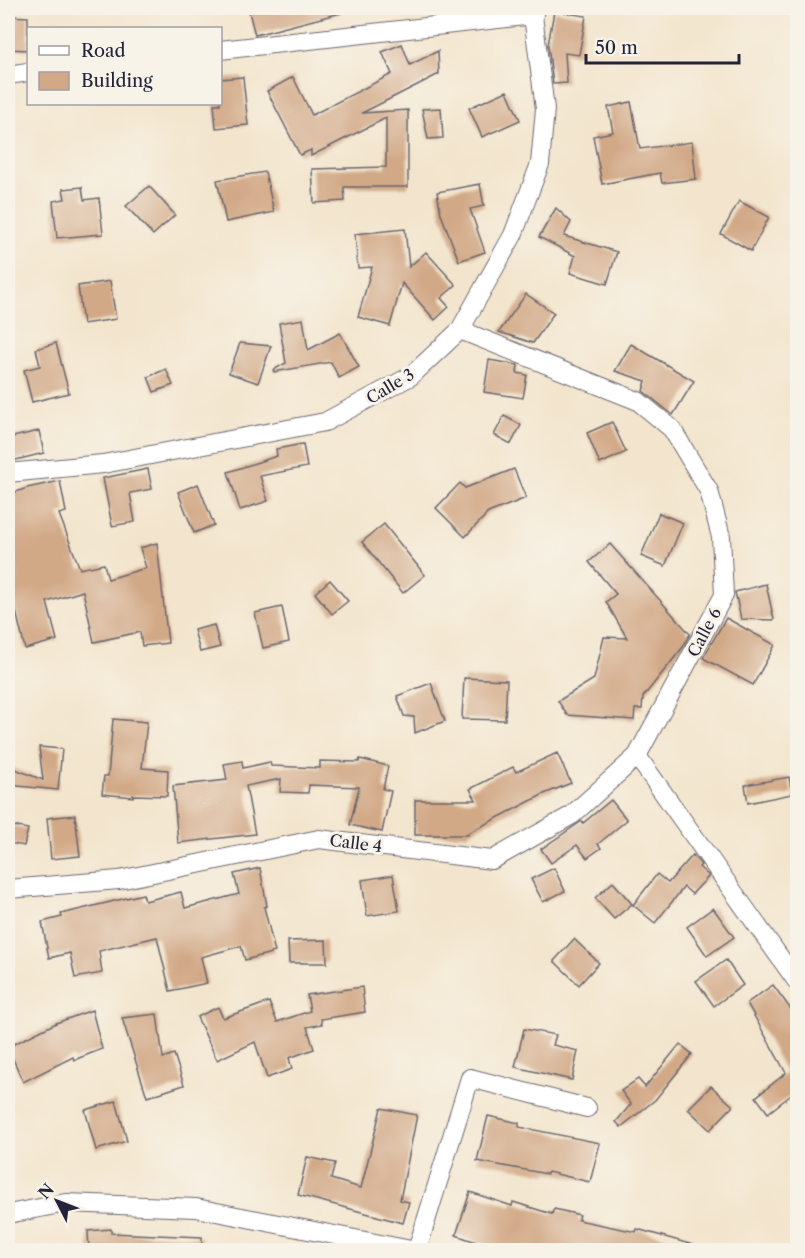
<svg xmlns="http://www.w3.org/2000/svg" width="805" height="1258" font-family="'Libre Caslon Text',serif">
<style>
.building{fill:#d2a987}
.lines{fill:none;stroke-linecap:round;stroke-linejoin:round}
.minor-casing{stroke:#6b666e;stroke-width:20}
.minor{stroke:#fff;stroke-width:18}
.labels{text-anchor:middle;stroke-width:6;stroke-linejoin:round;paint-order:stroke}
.street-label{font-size:16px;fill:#22223b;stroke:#f7f3e8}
</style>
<rect width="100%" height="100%" fill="#f7f3e8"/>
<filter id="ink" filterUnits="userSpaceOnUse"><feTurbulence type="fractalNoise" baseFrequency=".0167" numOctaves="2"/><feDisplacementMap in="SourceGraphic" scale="12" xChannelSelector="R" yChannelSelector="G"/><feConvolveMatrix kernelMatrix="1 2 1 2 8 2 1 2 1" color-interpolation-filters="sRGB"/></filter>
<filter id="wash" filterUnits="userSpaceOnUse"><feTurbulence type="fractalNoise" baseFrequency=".008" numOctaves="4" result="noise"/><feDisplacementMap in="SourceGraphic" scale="24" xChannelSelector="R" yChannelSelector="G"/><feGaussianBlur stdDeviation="1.35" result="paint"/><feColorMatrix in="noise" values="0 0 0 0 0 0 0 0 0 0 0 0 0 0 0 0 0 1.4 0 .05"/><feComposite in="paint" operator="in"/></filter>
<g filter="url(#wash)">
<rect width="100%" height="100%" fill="#f3e5cd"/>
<g id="blocks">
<g class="building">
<polygon points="267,8 340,8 341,13 255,35 249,12"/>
<polygon points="554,11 586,16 579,55 565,53 567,83 553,84 548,45"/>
<polygon points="8,16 28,17 28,50 8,49"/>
<polygon points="402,44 410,65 438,51 439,74 362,113 408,110 408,187 344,187 345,201 314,203 312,169 386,167 386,118 311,156 311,150 300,155 267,91 293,77 312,115 392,74 382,52"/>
<polygon points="243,77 248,125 216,128 214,104 220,104 220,79"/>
<polygon points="507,91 520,120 482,137 469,108"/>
<polygon points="631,102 640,149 692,142 696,179 662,183 660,173 602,184 593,136 613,132 608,107"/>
<polygon points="441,108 443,138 428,139 422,109"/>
<polygon points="265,172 274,212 226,222 217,180"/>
<polygon points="480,184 484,206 470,209 485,252 459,261 441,214 437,192"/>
<polygon points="149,186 175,215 153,235 126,206"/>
<polygon points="82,187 84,200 99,198 103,234 57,238 53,201 65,199 63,189"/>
<polygon points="739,201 769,217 751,251 721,234"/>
<polygon points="556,208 571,222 564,236 617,252 607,284 570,273 575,256 539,237"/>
<polygon points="405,229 409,267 426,252 456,285 441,298 449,307 435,320 402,283 390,326 358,317 372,267 358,268 355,234"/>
<polygon points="110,281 116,319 83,324 78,286"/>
<polygon points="526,294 554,313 533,343 499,332"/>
<polygon points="303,319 308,350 340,333 359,367 339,378 331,362 274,372 273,370 286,363 279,323"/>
<polygon points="56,343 69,393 32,402 24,370 40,366 36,349"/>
<polygon points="240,343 271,346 258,383 229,373"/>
<polygon points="631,344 694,381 673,415 643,391 646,381 615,371"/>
<polygon points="489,360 518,365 517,373 527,375 523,398 484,392"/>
<polygon points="166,369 173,385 154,392 148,377"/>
<polygon points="504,416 521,425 511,444 494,435"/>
<polygon points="612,422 626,452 600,464 587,433"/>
<polygon points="39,431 44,453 8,462 8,438"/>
<polygon points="303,444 307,467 260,476 268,501 240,510 228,472 277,456 276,449"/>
<polygon points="148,469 152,489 130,493 135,522 112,526 103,478"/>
<polygon points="514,469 526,498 488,513 465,537 436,508 460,483 465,488"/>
<polygon points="60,481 66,512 59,514 80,569 104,564 108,579 146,568 140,548 157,543 168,643 142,646 140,632 94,642 83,591 47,602 57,640 25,649 8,578 8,495 27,488"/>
<polygon points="198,484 214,525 194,533 178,492"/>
<polygon points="659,513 683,523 665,566 641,556"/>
<polygon points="384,524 425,575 403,593 362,542"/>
<polygon points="610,544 690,634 683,647 643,697 642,709 635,709 634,720 567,715 558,701 594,679 604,637 627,638 606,602 616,594 589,562"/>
<polygon points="330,580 348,601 332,614 315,593"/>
<polygon points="766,584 774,620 741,619 735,592"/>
<polygon points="282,607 289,642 263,648 255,613"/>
<polygon points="726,618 775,645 753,685 703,658"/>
<polygon points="214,625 220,647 200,652 194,630"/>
<polygon points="464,678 507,680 505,720 462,719"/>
<polygon points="431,683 445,721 415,733 414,717 404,716 397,696"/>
<polygon points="113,719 147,722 142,768 168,770 167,796 133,795 133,797 102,794 104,776 108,776"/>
<polygon points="39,747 62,749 58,790 8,785 8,766 43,780"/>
<polygon points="557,753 571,783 544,794 468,833 468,835 415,835 415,800 476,800 470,789 513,767 516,772"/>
<polygon points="360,759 388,766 383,789 391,791 382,832 350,825 359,787 309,785 308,793 280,792 281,779 246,786 255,834 178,843 173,786 227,780 224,764 242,761 243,768 270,762 271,766 320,768 320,761 359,762"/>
<polygon points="789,777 792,794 748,803 745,785"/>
<polygon points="611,800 627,820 598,844 601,848 587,858 577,845 551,863 541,849 582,821 583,823"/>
<polygon points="75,815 80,856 51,859 47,818"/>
<polygon points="8,825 28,829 24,846 8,843"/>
<polygon points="693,855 701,865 699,867 709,876 692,894 684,887 655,923 633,905 657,874 668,883"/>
<polygon points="260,868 267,906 264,907 275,952 245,960 241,946 201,957 207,983 170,991 157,937 99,951 102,973 75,978 70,953 49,958 42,922 62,917 61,914 143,894 145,901 181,892 185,908 239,894 234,874"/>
<polygon points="554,868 565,891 543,902 531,879"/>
<polygon points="393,875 399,911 367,916 362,880"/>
<polygon points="613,882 632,904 614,919 595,898"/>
<polygon points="713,908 734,937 707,956 687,927"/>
<polygon points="574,939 599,963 579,985 554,961"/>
<polygon points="326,940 327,963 289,963 288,941"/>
<polygon points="726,960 743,985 714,1006 696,981"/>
<polygon points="773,985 798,1019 798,1097 795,1092 768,1113 756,1097 786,1073 747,1003"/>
<polygon points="362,987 365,1012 321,1019 322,1024 307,1027 314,1049 289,1058 292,1069 267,1078 255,1042 217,1060 197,1017 218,1007 223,1018 269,1002 277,1022 310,1011 307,995"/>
<polygon points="92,1010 102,1049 74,1060 73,1057 23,1082 8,1047 56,1023"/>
<polygon points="157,1014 163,1058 174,1054 184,1085 147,1097 122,1018"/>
<polygon points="524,1029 556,1035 553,1045 578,1051 572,1080 515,1067"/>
<polygon points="680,1044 692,1054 655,1100 621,1127 616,1122 631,1104 621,1091 638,1079 645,1087"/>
<polygon points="711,1086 733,1106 710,1130 688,1109"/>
<polygon points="116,1101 127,1141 96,1150 85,1110"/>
<polygon points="381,1108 417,1115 400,1200 409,1202 403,1223 298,1195 307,1157 335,1163 331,1179 361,1188"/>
<polygon points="488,1116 519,1123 519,1127 600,1143 590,1182 548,1172 547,1174 477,1161"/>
<polygon points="470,1192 512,1206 513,1202 552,1214 554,1209 580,1215 578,1220 636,1232 637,1229 697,1246 696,1251 509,1251 482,1244 456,1235"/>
<polygon points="111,1229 111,1233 202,1237 202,1251 89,1251 88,1231"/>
</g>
</g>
</g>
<g filter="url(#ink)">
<use href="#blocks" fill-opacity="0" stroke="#6b666e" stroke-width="1.5"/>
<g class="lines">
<defs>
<g id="minor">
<polyline points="220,50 534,15"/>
<polyline points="8,75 28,72"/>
<polyline points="8,473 103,464 325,422 411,376 460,330 513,235 540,164 545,109 532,8"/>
<polyline points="637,756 798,983"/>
<polyline points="8,889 119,880 319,839 492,860 572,815 637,756 724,595 721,537 709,491 672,429 638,401 460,330"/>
<polyline points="8,1214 66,1203 196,1208 411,1250"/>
<polyline points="417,1250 470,1078 587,1108"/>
</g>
</defs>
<use href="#minor" class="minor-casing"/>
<use href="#minor" class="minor"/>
</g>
</g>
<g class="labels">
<g class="street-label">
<text transform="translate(390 386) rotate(-31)" y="6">Calle 3</text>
<text transform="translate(704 632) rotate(-62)" y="6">Calle 6</text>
<text transform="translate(356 843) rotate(7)" y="6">Calle 4</text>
</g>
</g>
<rect width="805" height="1258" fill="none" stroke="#f7f3e8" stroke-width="30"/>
<rect x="27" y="27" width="195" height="78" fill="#f7f3e8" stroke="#a29fa3" stroke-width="1.5"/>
<rect x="39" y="46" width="30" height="9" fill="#ffffff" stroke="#a29fa3" stroke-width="1.5"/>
<text x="81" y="57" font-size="18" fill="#22223b">Road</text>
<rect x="39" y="72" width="30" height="18" fill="#d2a987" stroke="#a29fa3" stroke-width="1.5"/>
<text x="81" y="87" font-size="18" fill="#22223b">Building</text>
<g transform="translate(57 1201) rotate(312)" stroke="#f7f3e8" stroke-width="4.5" paint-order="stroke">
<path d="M0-4.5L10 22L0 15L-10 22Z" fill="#22223b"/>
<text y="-9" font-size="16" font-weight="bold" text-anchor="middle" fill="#22223b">N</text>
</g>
<path d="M586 54v9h153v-9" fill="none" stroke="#22223b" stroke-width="3"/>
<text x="595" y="54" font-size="18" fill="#22223b" stroke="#f7f3e8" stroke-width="4.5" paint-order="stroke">50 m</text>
</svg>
